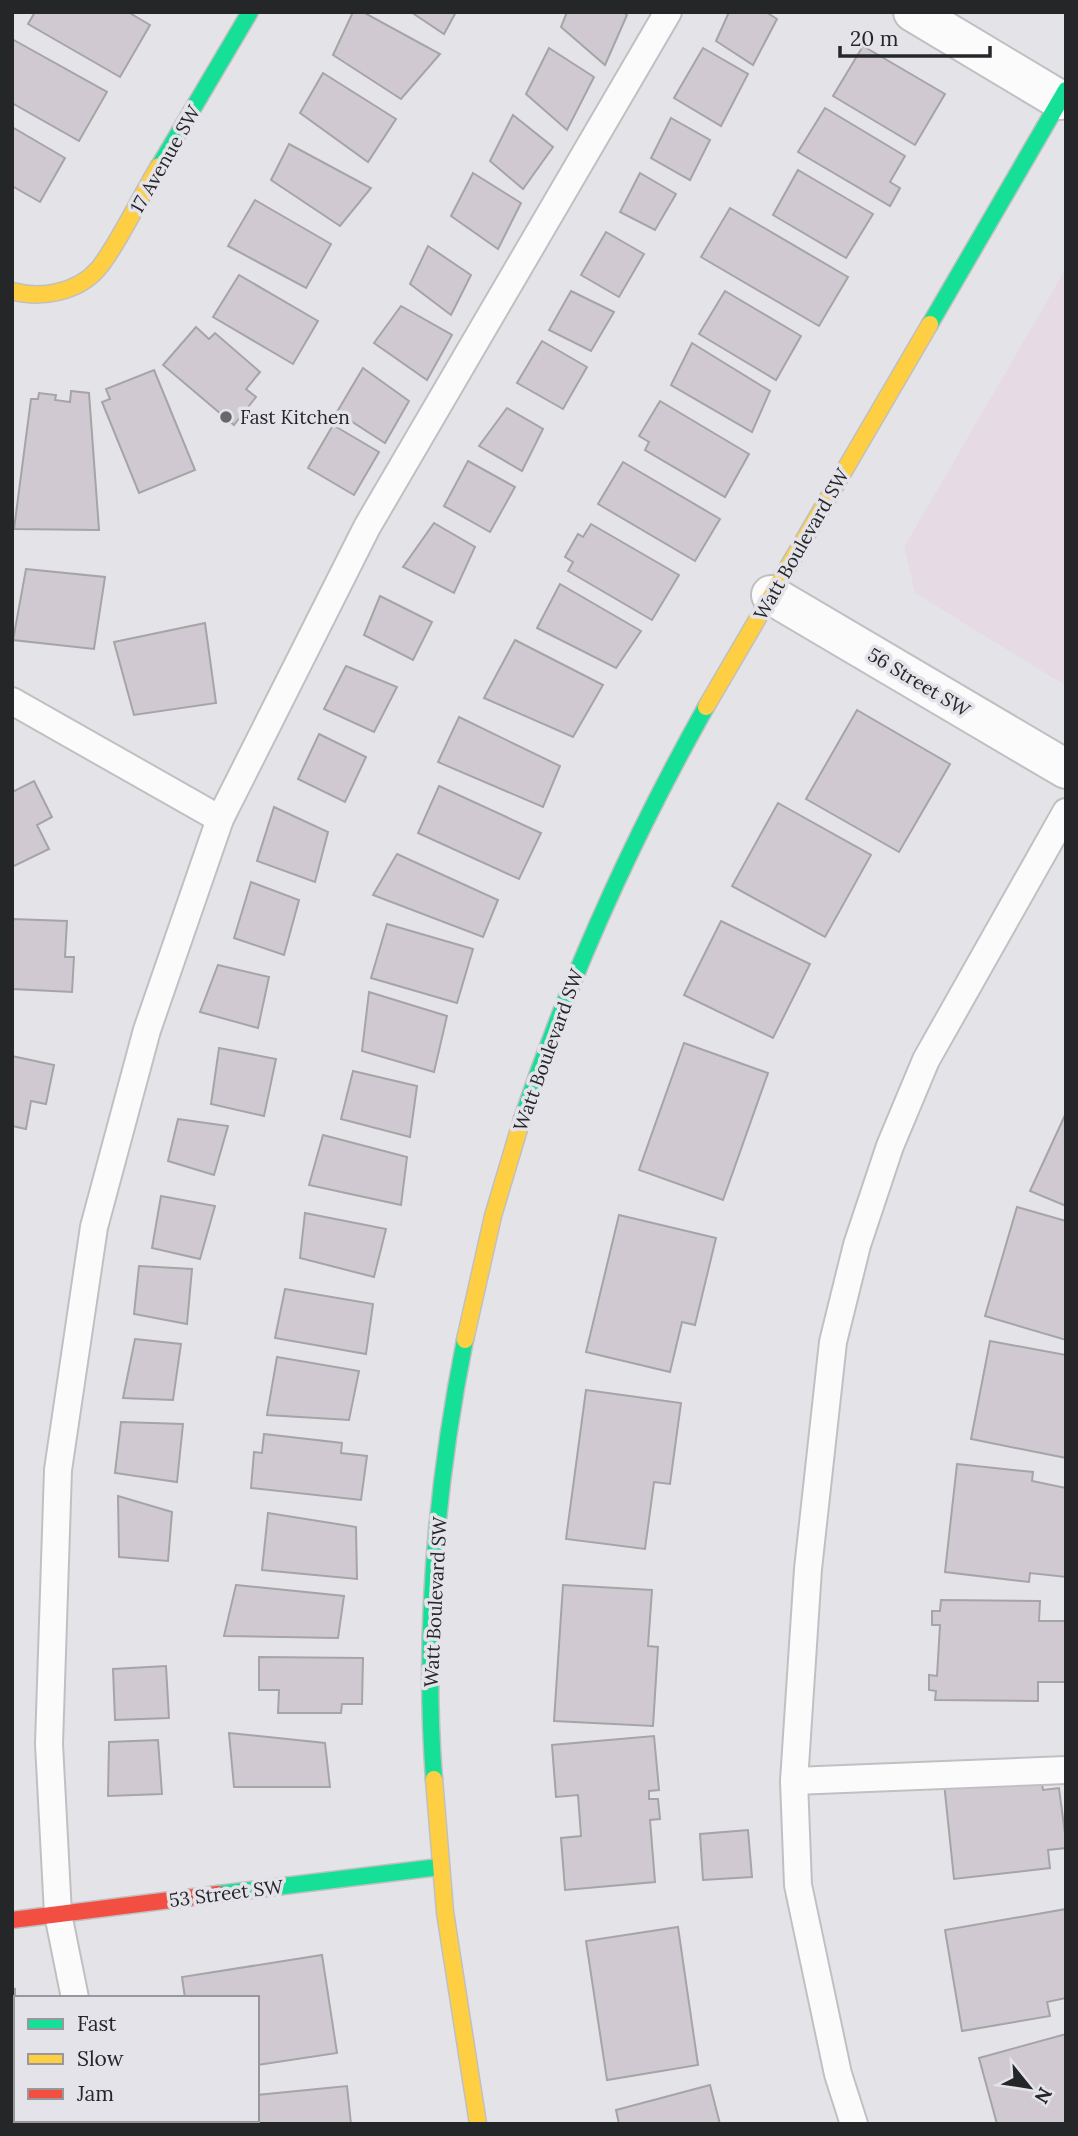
<svg xmlns="http://www.w3.org/2000/svg" width="1078" height="2136" font-family="Lora,serif">
<style>
.education{fill:#e6dbe5}
.building{fill:#d1c9d1;stroke:#a5a4a7;stroke-width:2}
.lines{fill:none;stroke-linecap:round;stroke-linejoin:round}
.lane-casing{stroke:#c0c0c2;stroke-width:30}
.street-casing{stroke:#c0c0c2;stroke-width:42}
.fast-casing{stroke:#c0c0c2;stroke-width:19}
.slow-casing{stroke:#c0c0c2;stroke-width:19}
.jam-casing{stroke:#c0c0c2;stroke-width:19}
.lane{stroke:#fbfbfc;stroke-width:26}
.street{stroke:#fbfbfc;stroke-width:38}
.fast{stroke:#16e098;stroke-width:16}
.slow{stroke:#ffcf43;stroke-width:16}
.jam{stroke:#f24e42;stroke-width:16}
.poi-dot{fill:#68686b;stroke:#e3e3e9;stroke-width:2.5}
.labels{text-anchor:middle;stroke-width:7;stroke-linejoin:round;paint-order:stroke}
.street-label{font-size:19px;fill:#252628;stroke:#e3e3e9}
.poi-label{font-size:19px;fill:#252628;stroke:#e3e3e9;text-anchor:start}
</style>
<rect width="100%" height="100%" fill="#e4e4e8"/>
<polygon class="education" points="1066,268 1066,686 915,593 904,547"/>
<g class="building">
<polygon points="35,12 128,12 150,25 120,77 28,24"/>
<polygon points="353,12 363,12 440,54 401,99 333,55"/>
<polygon points="411,12 456,12 444,34"/>
<polygon points="567,12 623,12 627,15 605,65 561,27"/>
<polygon points="729,12 766,12 777,19 753,65 716,41"/>
<polygon points="12,39 107,92 79,141 12,103"/>
<polygon points="863,46 945,94 915,145 833,96"/>
<polygon points="549,48 594,77 567,130 526,94"/>
<polygon points="703,48 748,74 721,126 674,98"/>
<polygon points="323,73 396,119 368,162 300,113"/>
<polygon points="825,108 905,156 890,182 900,188 890,206 798,152"/>
<polygon points="513,115 553,147 523,189 490,161"/>
<polygon points="671,118 710,140 690,180 651,158"/>
<polygon points="12,127 65,158 40,202 12,186"/>
<polygon points="289,144 371,188 340,226 271,180"/>
<polygon points="798,170 873,214 846,258 773,215"/>
<polygon points="473,173 521,203 498,249 451,216"/>
<polygon points="640,173 676,194 655,230 620,212"/>
<polygon points="255,200 331,244 306,288 228,246"/>
<polygon points="730,208 848,277 819,326 701,257"/>
<polygon points="606,232 644,254 619,297 581,275"/>
<polygon points="428,246 471,275 451,315 410,284"/>
<polygon points="239,275 318,321 293,364 213,317"/>
<polygon points="571,291 614,312 591,351 549,330"/>
<polygon points="725,291 801,336 776,380 699,334"/>
<polygon points="401,306 452,335 427,380 374,343"/>
<polygon points="196,327 209,339 215,333 260,372 246,389 256,397 234,425 163,365"/>
<polygon points="542,341 587,367 563,409 517,383"/>
<polygon points="692,343 770,391 752,432 671,385"/>
<polygon points="363,368 409,401 385,443 337,412"/>
<polygon points="154,370 195,470 139,493 102,402 110,399 106,389"/>
<polygon points="71,391 89,393 99,530 14,529 31,399 38,399 39,393 56,395 55,400 70,402"/>
<polygon points="660,401 749,454 725,497 645,450 649,442 639,436"/>
<polygon points="507,408 543,429 522,471 479,446"/>
<polygon points="333,425 379,452 354,495 308,468"/>
<polygon points="468,461 515,487 490,532 444,506"/>
<polygon points="623,462 720,519 695,561 598,504"/>
<polygon points="434,523 475,547 454,593 403,567"/>
<polygon points="591,524 679,575 652,620 568,571 573,562 565,557 578,534 583,537"/>
<polygon points="26,569 105,577 94,649 13,640"/>
<polygon points="560,584 641,631 616,668 537,628"/>
<polygon points="380,596 432,622 413,660 364,635"/>
<polygon points="205,623 216,703 134,715 114,642"/>
<polygon points="515,640 603,685 573,737 484,698"/>
<polygon points="346,666 397,687 374,732 324,709"/>
<polygon points="857,710 950,764 899,852 806,799"/>
<polygon points="459,717 560,766 543,807 438,762"/>
<polygon points="319,734 366,757 345,802 298,779"/>
<polygon points="34,781 52,817 37,825 49,849 12,867 12,792"/>
<polygon points="439,786 541,833 519,879 418,833"/>
<polygon points="778,803 871,855 825,937 732,886"/>
<polygon points="274,807 328,832 315,882 257,861"/>
<polygon points="397,854 498,900 483,937 373,895"/>
<polygon points="251,882 299,900 284,955 234,938"/>
<polygon points="12,919 67,921 65,957 74,957 72,992 12,989"/>
<polygon points="721,921 810,964 773,1038 684,995"/>
<polygon points="387,924 473,949 457,1003 371,978"/>
<polygon points="218,965 269,977 258,1028 200,1012"/>
<polygon points="369,992 447,1016 434,1072 362,1051"/>
<polygon points="684,1043 768,1073 723,1200 639,1170"/>
<polygon points="219,1048 276,1059 264,1116 211,1104"/>
<polygon points="12,1056 54,1065 46,1104 31,1101 26,1129 12,1126"/>
<polygon points="353,1071 417,1086 410,1137 341,1119"/>
<polygon points="1066,1113 1066,1206 1030,1191"/>
<polygon points="178,1119 228,1126 214,1175 168,1161"/>
<polygon points="323,1135 407,1157 401,1205 309,1185"/>
<polygon points="161,1196 215,1206 200,1259 152,1248"/>
<polygon points="1017,1207 1066,1221 1066,1340 985,1316"/>
<polygon points="305,1213 386,1229 374,1277 300,1258"/>
<polygon points="619,1215 716,1238 695,1325 682,1322 670,1372 586,1352"/>
<polygon points="139,1266 192,1269 187,1324 134,1314"/>
<polygon points="285,1289 373,1304 366,1354 275,1338"/>
<polygon points="135,1339 181,1344 173,1400 123,1398"/>
<polygon points="990,1341 1066,1355 1066,1458 971,1439"/>
<polygon points="277,1357 359,1371 349,1420 267,1415"/>
<polygon points="586,1390 681,1403 670,1484 654,1482 645,1549 566,1539"/>
<polygon points="121,1422 183,1424 177,1482 115,1473"/>
<polygon points="264,1434 342,1443 341,1453 367,1456 361,1500 251,1488 254,1452 262,1453"/>
<polygon points="957,1464 1033,1472 1032,1481 1066,1488 1066,1577 1030,1573 1029,1582 945,1572"/>
<polygon points="118,1496 172,1512 168,1561 119,1557"/>
<polygon points="268,1513 356,1527 357,1579 262,1570"/>
<polygon points="236,1585 344,1596 338,1638 224,1636"/>
<polygon points="563,1585 652,1590 648,1646 658,1647 653,1726 554,1721"/>
<polygon points="941,1600 1040,1601 1039,1621 1066,1621 1065,1682 1038,1682 1038,1701 935,1700 936,1691 929,1690 929,1675 937,1676 940,1625 932,1625 932,1611 940,1611"/>
<polygon points="259,1657 363,1658 362,1704 342,1704 341,1713 278,1713 279,1690 259,1690"/>
<polygon points="166,1666 169,1718 115,1720 113,1669"/>
<polygon points="229,1733 325,1743 330,1787 234,1787"/>
<polygon points="654,1736 659,1790 649,1791 649,1799 658,1799 660,1819 650,1820 655,1882 565,1890 561,1838 581,1836 578,1795 556,1797 552,1745"/>
<polygon points="158,1740 162,1794 108,1796 109,1742"/>
<polygon points="1040,1772 1043,1790 1059,1788 1066,1841 1066,1848 1048,1850 1050,1868 954,1879 944,1783"/>
<polygon points="748,1830 752,1877 703,1880 700,1834"/>
<polygon points="1066,1909 1066,1998 1047,2002 1050,2016 962,2031 945,1930"/>
<polygon points="678,1927 698,2065 607,2080 586,1941"/>
<polygon points="322,1955 337,2053 257,2065 257,1998 185,1998 182,1977"/>
<polygon points="15,1989 16,2059 12,2059 12,1990"/>
<polygon points="1066,2034 1066,2124 997,2124 979,2058"/>
<polygon points="16,2072 17,2124 12,2124 12,2073"/>
<polygon points="710,2085 720,2124 619,2124 616,2110"/>
<polygon points="347,2086 351,2124 220,2124 220,2120 257,2120 257,2095"/>
</g>
<g class="lines">
<defs>
<g id="lane">
<polyline points="12,701 220,819"/>
<polyline points="794,1781 1066,1770"/>
<polyline points="75,1998 58,1914 49,1744 58,1470 94,1227 147,1030 220,819 367,527 668,12"/>
<polyline points="101,2120 102,2124"/>
<polyline points="854,2124 838,2074 798,1885 794,1781 808,1569 833,1342 857,1245 890,1146 926,1060 1066,812"/>
</g>
<g id="street">
<polyline points="913,12 1060,100"/>
<polyline points="771,595 1066,769"/>
</g>
<g id="fast">
<polyline points="159,166 250,12"/>
<polyline points="930,324 1066,90"/>
<path d="M522,1119c48,-143 110,-280 184,-412"/>
<path d="M434,1779c-11,-148 2,-294 31,-439"/>
<polyline points="218,1894 439,1867"/>
</g>
<g id="slow">
<path d="M12,291c28,8 65,2 86,-22 20,-24 43,-74 61,-103"/>
<polyline points="706,707 930,324"/>
<polyline points="465,1340 493,1216 522,1119"/>
<polyline points="434,1779 445,1912 478,2124"/>
</g>
<polyline id="jam" points="12,1920 218,1894"/>
</defs>
<use href="#lane" class="lane-casing"/>
<use href="#street" class="street-casing"/>
<use href="#fast" class="fast-casing"/>
<use href="#slow" class="slow-casing"/>
<use href="#jam" class="jam-casing"/>
<use href="#lane" class="lane"/>
<use href="#street" class="street"/>
<use href="#fast" class="fast"/>
<use href="#slow" class="slow"/>
<use href="#jam" class="jam"/>
</g>
<circle class="poi-dot" cx="226" cy="417" r="7"/>
<g class="labels">
<g class="street-label">
<text transform="translate(165 159) rotate(-60)" y="7">17 Avenue SW</text>
<text transform="translate(801 544) rotate(-60)" y="7">Watt Boulevard SW</text>
<text transform="translate(919 682) rotate(31)" y="7">56 Street SW</text>
<text transform="translate(548 1050) rotate(-70)" y="7">Watt Boulevard SW</text>
<text transform="translate(435 1602) rotate(-87)" y="7">Watt Boulevard SW</text>
<text transform="translate(226 1893) rotate(-7)" y="7">53 Street SW</text>
</g>
<g class="poi-label">
<text x="240" y="424">Fast Kitchen</text>
</g>
</g>
<rect width="1078" height="2136" fill="none" stroke="#252628" stroke-width="28"/>
<rect x="14" y="1996" width="245" height="126" fill="#e3e3e9" stroke="#97979c" stroke-width="2"/>
<rect x="28" y="2019" width="35" height="10" fill="#16e098" stroke="#97979c" stroke-width="2"/>
<text x="77" y="2031" font-size="21" fill="#252628">Fast</text>
<rect x="28" y="2054" width="35" height="10" fill="#ffcf43" stroke="#97979c" stroke-width="2"/>
<text x="77" y="2066" font-size="21" fill="#252628">Slow</text>
<rect x="28" y="2089" width="35" height="10" fill="#f24e42" stroke="#97979c" stroke-width="2"/>
<text x="77" y="2101" font-size="21" fill="#252628">Jam</text>
<g transform="translate(1029 2087) rotate(120)" stroke="#e3e3e9" stroke-width="5" paint-order="stroke">
<path d="M0-5L12 26L0 18L-12 26Z" fill="#252628"/>
<text y="-10" font-size="19" font-weight="bold" text-anchor="middle" fill="#252628">N</text>
</g>
<path d="M840 46v10h150v-10" fill="none" stroke="#252628" stroke-width="3.5"/>
<text x="850" y="46" font-size="21" fill="#252628" stroke="#e3e3e9" stroke-width="5" paint-order="stroke">20 m</text>
</svg>
